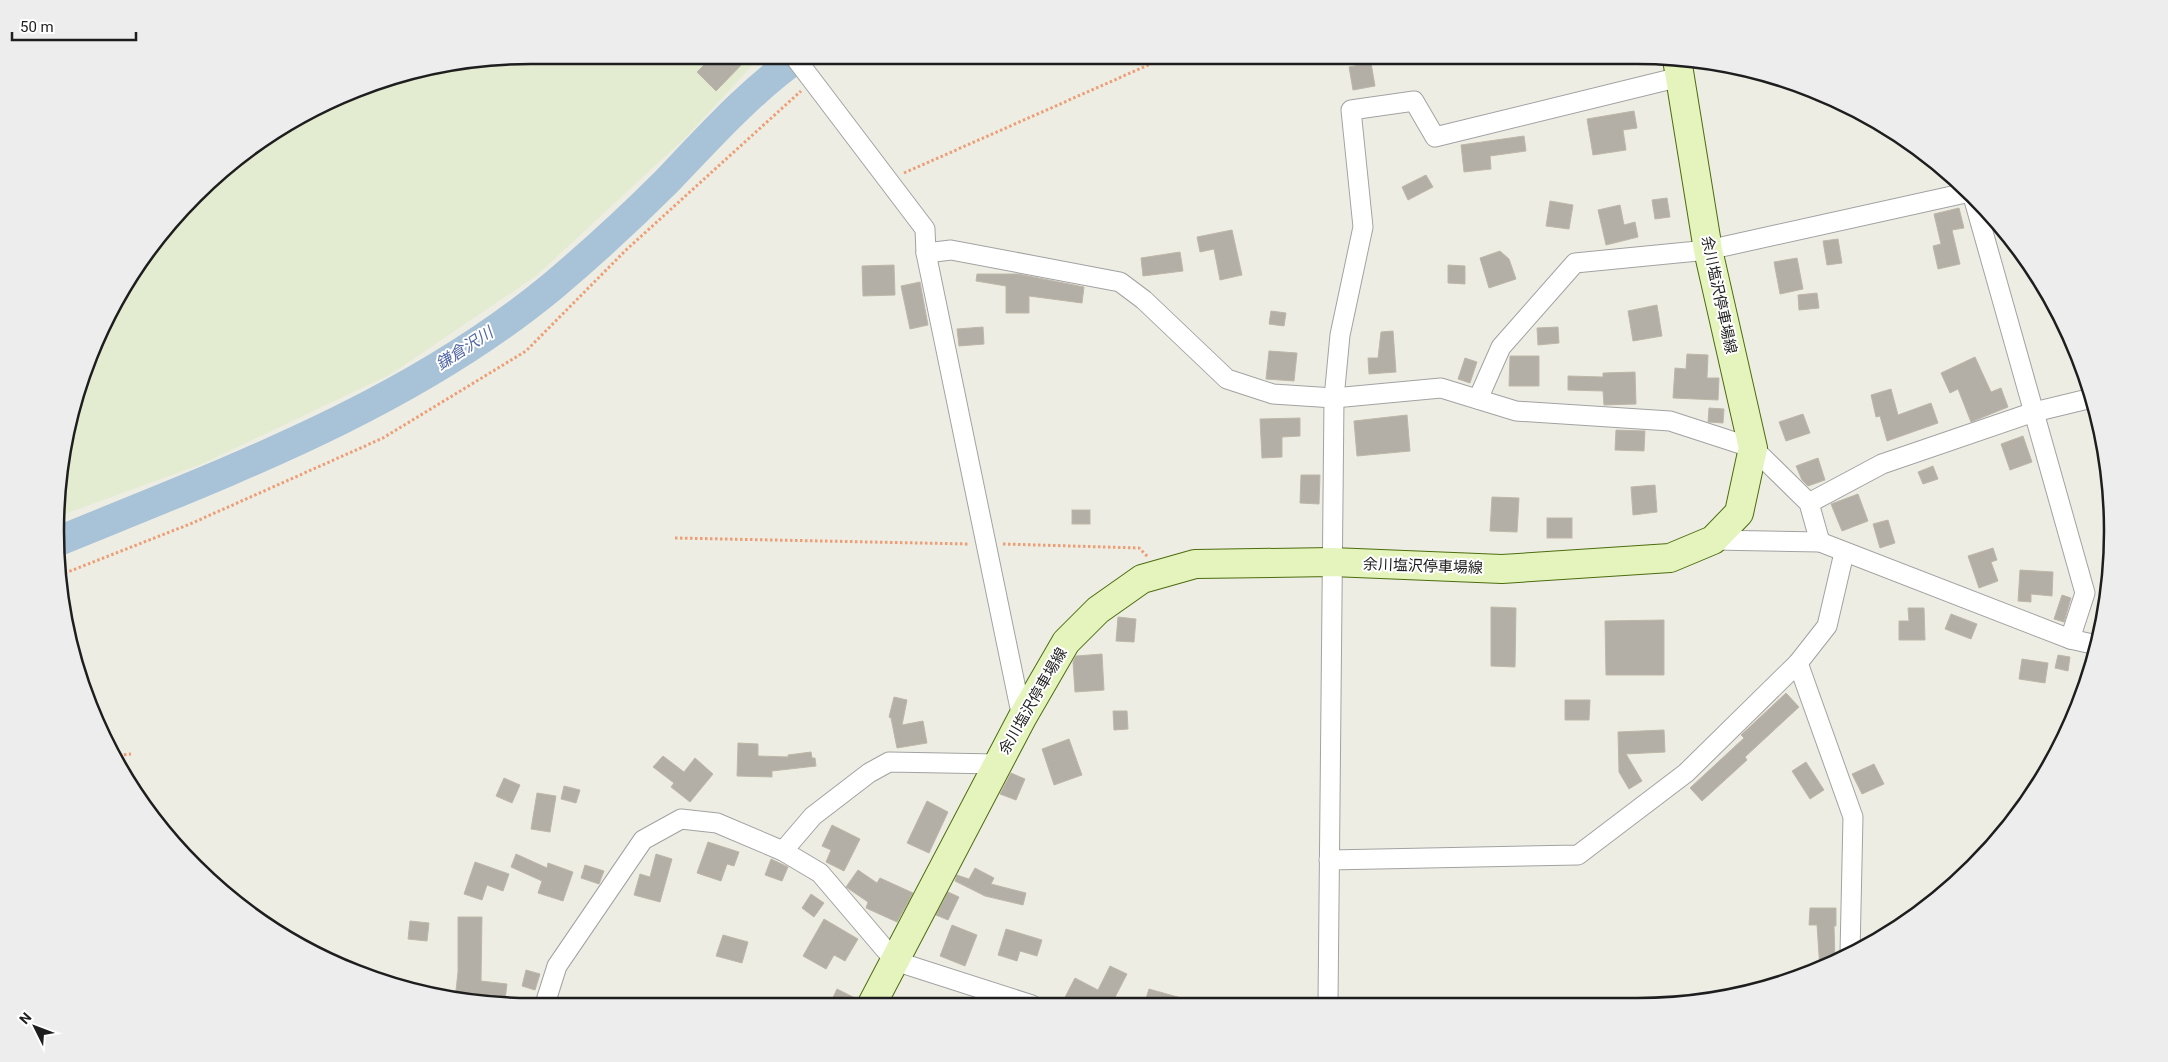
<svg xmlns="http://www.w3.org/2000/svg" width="2168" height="1062" font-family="Roboto,'Noto Sans JP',sans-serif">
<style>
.farmland{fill:#e3ebd1}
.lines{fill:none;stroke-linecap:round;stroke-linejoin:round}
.river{stroke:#a8c2d8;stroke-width:30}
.building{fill:#b3afa7;stroke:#beb7a8}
.street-casing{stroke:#a2a2a2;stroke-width:21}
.secondary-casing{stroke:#4c6c0e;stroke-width:30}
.path{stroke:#ee9e75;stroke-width:3;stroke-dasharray:2.5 2.5;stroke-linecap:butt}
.street{stroke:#fff;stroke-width:19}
.secondary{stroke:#e4f4bc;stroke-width:28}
.labels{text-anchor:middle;stroke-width:4;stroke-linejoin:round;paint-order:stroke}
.street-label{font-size:15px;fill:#1e1e1e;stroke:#fff}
.water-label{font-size:16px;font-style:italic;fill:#5268a5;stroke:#fff}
.rim{fill:none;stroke:#1e1e1e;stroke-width:2.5}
</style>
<rect width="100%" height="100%" fill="#eeede4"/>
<polygon class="farmland" points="531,55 762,55 685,138 536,276 391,374 202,464 62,515 64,438 91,349 120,294 126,292 159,242 241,154 378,80"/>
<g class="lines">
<path class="river" d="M61,540c171,-70 350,-136 493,-255 39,-33 77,-68 113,-104 42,-44 84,-91 134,-126"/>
</g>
<g class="building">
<polygon points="714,55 751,55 716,91 697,72"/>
<polygon points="1371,63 1375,86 1353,90 1349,67"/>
<polygon points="1634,111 1637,128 1623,130 1626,150 1593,155 1587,119"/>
<polygon points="1524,136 1526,151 1490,156 1491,169 1464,172 1461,145"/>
<polygon points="1426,175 1433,187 1408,200 1402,187"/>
<polygon points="1667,198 1670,217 1655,219 1652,200"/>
<polygon points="1550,201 1573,205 1569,229 1546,226"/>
<polygon points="1620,205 1624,225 1635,222 1638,237 1606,245 1598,210"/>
<polygon points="1959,208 1964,228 1952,230 1960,264 1938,269 1933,246 1941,244 1934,214"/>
<polygon points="1232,230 1242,275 1220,280 1214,249 1200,252 1197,237"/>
<polygon points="1838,239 1842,263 1827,265 1823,241"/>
<polygon points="1500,251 1509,259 1516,279 1489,288 1480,258"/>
<polygon points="1180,252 1183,271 1143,276 1141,258"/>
<polygon points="1797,258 1803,289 1780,294 1774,262"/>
<polygon points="894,265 895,295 863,296 862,266"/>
<polygon points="1448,265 1465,266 1465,284 1448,283"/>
<polygon points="977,274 1018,274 1084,287 1082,303 1029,296 1029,313 1006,313 1006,286 976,281"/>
<polygon points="920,282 928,325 910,329 901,286"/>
<polygon points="1817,293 1819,308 1799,310 1798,295"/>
<polygon points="1657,305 1662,336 1633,341 1628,311"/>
<polygon points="1271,311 1286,313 1284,326 1269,324"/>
<polygon points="983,327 984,344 959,346 957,329"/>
<polygon points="1558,327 1559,343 1538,345 1537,328"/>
<polygon points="1393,331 1396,372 1369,374 1368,358 1378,358 1381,332"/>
<polygon points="1269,351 1297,353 1294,381 1266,379"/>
<polygon points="1687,354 1708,355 1707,378 1719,378 1718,400 1673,398 1675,368 1686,369"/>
<polygon points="1510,356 1539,356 1539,386 1509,386"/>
<polygon points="1975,357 1991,392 2001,388 2008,407 1971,422 1958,389 1950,393 1941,373"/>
<polygon points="1465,358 1477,362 1470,383 1458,379"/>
<polygon points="1635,372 1636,404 1604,405 1603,391 1568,390 1568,376 1603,377 1603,373"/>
<polygon points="1891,389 1898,415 1931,403 1938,423 1887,441 1880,416 1876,417 1871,395"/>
<polygon points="1709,408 1724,409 1723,423 1708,422"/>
<polygon points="1803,414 1810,433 1786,441 1779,422"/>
<polygon points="1407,415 1410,451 1357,456 1354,421"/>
<polygon points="1300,418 1300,436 1282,437 1282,457 1262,458 1260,419"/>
<polygon points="1616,430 1645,431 1644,451 1615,450"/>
<polygon points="2023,436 2032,462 2010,470 2001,444"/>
<polygon points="1818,458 1825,480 1808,486 1802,480 1796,466"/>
<polygon points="1933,466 1938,479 1923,484 1918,472"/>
<polygon points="1301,475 1320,475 1319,504 1300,503"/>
<polygon points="1655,485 1657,512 1633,515 1631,487"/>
<polygon points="1858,494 1868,521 1842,531 1831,504"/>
<polygon points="1492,497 1519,498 1517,532 1490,531"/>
<rect x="1072" y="510" width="18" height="14"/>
<rect x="1547" y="518" width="25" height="20"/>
<polygon points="1888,520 1895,543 1880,548 1873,524"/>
<polygon points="1993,548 1997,560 1991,562 1998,581 1979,588 1968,556"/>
<polygon points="2020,570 2053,572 2052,596 2031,594 2031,602 2018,601"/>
<polygon points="2062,595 2071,598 2064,622 2054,619"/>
<polygon points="1491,607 1516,608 1515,667 1491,666"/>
<polygon points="1908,608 1924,608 1925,640 1899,640 1899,621 1909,621"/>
<polygon points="1951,614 1977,624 1971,639 1945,629"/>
<polygon points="1118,617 1136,619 1134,642 1116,641"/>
<polygon points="1664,620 1664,675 1606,675 1605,621"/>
<polygon points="1102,654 1104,690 1075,692 1073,662 1076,656"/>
<polygon points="2058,655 2070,657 2068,671 2055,668"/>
<polygon points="2022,659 2048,663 2045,683 2019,679"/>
<polygon points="1786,693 1799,707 1745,757 1747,760 1702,801 1690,788 1744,738 1741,735"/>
<polygon points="894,697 907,700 902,725 923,721 927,743 897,748 891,718 889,717"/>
<polygon points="1565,700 1590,700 1589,720 1565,720"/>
<polygon points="1113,711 1127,711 1128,729 1114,730"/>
<polygon points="1664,730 1665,752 1626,754 1642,781 1629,789 1619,772 1618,732"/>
<polygon points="1069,739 1082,775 1054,785 1042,749"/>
<polygon points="738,743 758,744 758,756 788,757 788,755 811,752 812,758 815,758 816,766 772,771 772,777 737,776"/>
<polygon points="663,756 684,772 695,758 713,774 690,802 671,787 674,783 653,767"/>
<polygon points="1806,762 1824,790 1810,799 1792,771"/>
<polygon points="1874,764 1884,784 1862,794 1852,774"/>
<polygon points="1011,773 1025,779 1016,800 1000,794"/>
<polygon points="504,778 520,785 512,803 496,796"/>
<polygon points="564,786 580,790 576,803 561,799"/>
<polygon points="537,793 556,796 550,832 531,829"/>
<polygon points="927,801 948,812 929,853 907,843"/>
<polygon points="832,825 860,839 844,871 826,862 831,850 822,846"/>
<polygon points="708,842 739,852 734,866 727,864 721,881 697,873"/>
<polygon points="516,854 547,868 548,863 573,872 563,901 538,893 542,881 511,867"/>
<polygon points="656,854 672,859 660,902 634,895 640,874 650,877"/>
<polygon points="771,859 788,867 782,881 765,875"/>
<polygon points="475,862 509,874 503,891 487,885 482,900 464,894"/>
<polygon points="585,865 604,871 599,884 581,878"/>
<polygon points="975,868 994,878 991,884 1026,893 1023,905 985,896 955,881 957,875 969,879"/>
<polygon points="858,870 877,883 880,878 913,893 897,922 866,908 868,902 846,887"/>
<polygon points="948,892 959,897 948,920 936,915"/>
<polygon points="811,894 824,903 814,917 802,908"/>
<polygon points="1810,908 1836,908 1836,926 1834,926 1835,961 1820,970 1817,925 1809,925"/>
<polygon points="458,917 482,917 481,981 507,984 505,1000 480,998 479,1002 455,1000 458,972"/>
<polygon points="824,919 858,939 845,961 834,955 826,969 803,956"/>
<polygon points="410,921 429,923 427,941 408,939"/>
<polygon points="952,925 977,935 965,966 940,956"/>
<polygon points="1006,929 1042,940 1037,956 1020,951 1017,961 998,955"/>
<polygon points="723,935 748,942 742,963 716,956"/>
<polygon points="1110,966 1127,974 1111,1005 1061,1005 1075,978 1098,990"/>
<polygon points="526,970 540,974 535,990 522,986"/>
<polygon points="837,989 857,999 856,1006 829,1006"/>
<polygon points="1149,989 1192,1001 1191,1005 1144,1005"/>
</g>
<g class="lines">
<defs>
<g id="street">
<polyline points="793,55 925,229 926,253 1022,718"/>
<polyline points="1972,193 2085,593 2070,639"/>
<polyline points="926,253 951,250 1120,282 1144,300 1227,379 1273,394 1334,398 1441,388 1516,411 1670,421 1753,448 1809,503 1820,542"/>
<polyline points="1478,399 1501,347 1575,263 1708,250 1970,192"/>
<polyline points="1809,503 1882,464 2034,412 2092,398"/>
<polyline points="1713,540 1820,542 2070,639 2097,645"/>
<polyline points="1798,663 1853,817 1850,953"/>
<polyline points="783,851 813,816 869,773 889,762 997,764"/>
<polyline points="1329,860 1578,855 1686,773 1798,663 1827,626 1844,553"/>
<polyline points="1328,1004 1334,398 1340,335 1363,227 1351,110 1414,101 1435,137 1680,77"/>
<polyline points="544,1007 557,966 643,840 681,819 717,823 783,851 820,873 895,961 1032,1005"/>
</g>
<polyline id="secondary" points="871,1006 1022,718 1066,642 1098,610 1142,579 1195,564 1332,562 1502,569 1670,558 1713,540 1739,513 1753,448 1708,250 1677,59"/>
</defs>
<use href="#street" class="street-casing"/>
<use href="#secondary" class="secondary-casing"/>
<g class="path">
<polyline points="904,173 1171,55"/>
<polyline points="120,294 126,292 159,242"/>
<polyline points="675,538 969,544"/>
<polyline points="1003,544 1139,548 1148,557"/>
<polyline points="60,575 190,524 383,438 526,351 626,250 801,91"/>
<polyline points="114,756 131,754"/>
</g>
<use href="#street" class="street"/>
<use href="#secondary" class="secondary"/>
</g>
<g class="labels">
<g class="street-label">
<text transform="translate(1719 295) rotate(78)" y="5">余川塩沢停車場線</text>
<text transform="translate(1423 566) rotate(2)" y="5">余川塩沢停車場線</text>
<text transform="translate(1033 701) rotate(-60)" y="5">余川塩沢停車場線</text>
</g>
<g class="water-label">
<text transform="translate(464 348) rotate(-33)" y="6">鎌倉沢川</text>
</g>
</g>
<path d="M0 0H2168V1062H0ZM531 64H1637A467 467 0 0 1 2104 531V531A467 467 0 0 1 1637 998H531A467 467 0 0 1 64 531V531A467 467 0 0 1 531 64Z" fill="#ededed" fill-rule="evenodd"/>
<path class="rim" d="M531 64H1637A467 467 0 0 1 2104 531V531A467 467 0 0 1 1637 998H531A467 467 0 0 1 64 531V531A467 467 0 0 1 531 64Z"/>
<g transform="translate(35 1027) rotate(312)" stroke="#ffffff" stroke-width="4" paint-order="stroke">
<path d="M0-4L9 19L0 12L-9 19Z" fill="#1e1e1e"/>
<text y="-8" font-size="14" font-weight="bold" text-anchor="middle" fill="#1e1e1e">N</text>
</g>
<path d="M12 32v8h124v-8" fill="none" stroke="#1e1e1e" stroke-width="2.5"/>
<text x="20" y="32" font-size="15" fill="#1e1e1e" stroke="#ffffff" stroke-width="4" paint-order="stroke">50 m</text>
</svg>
